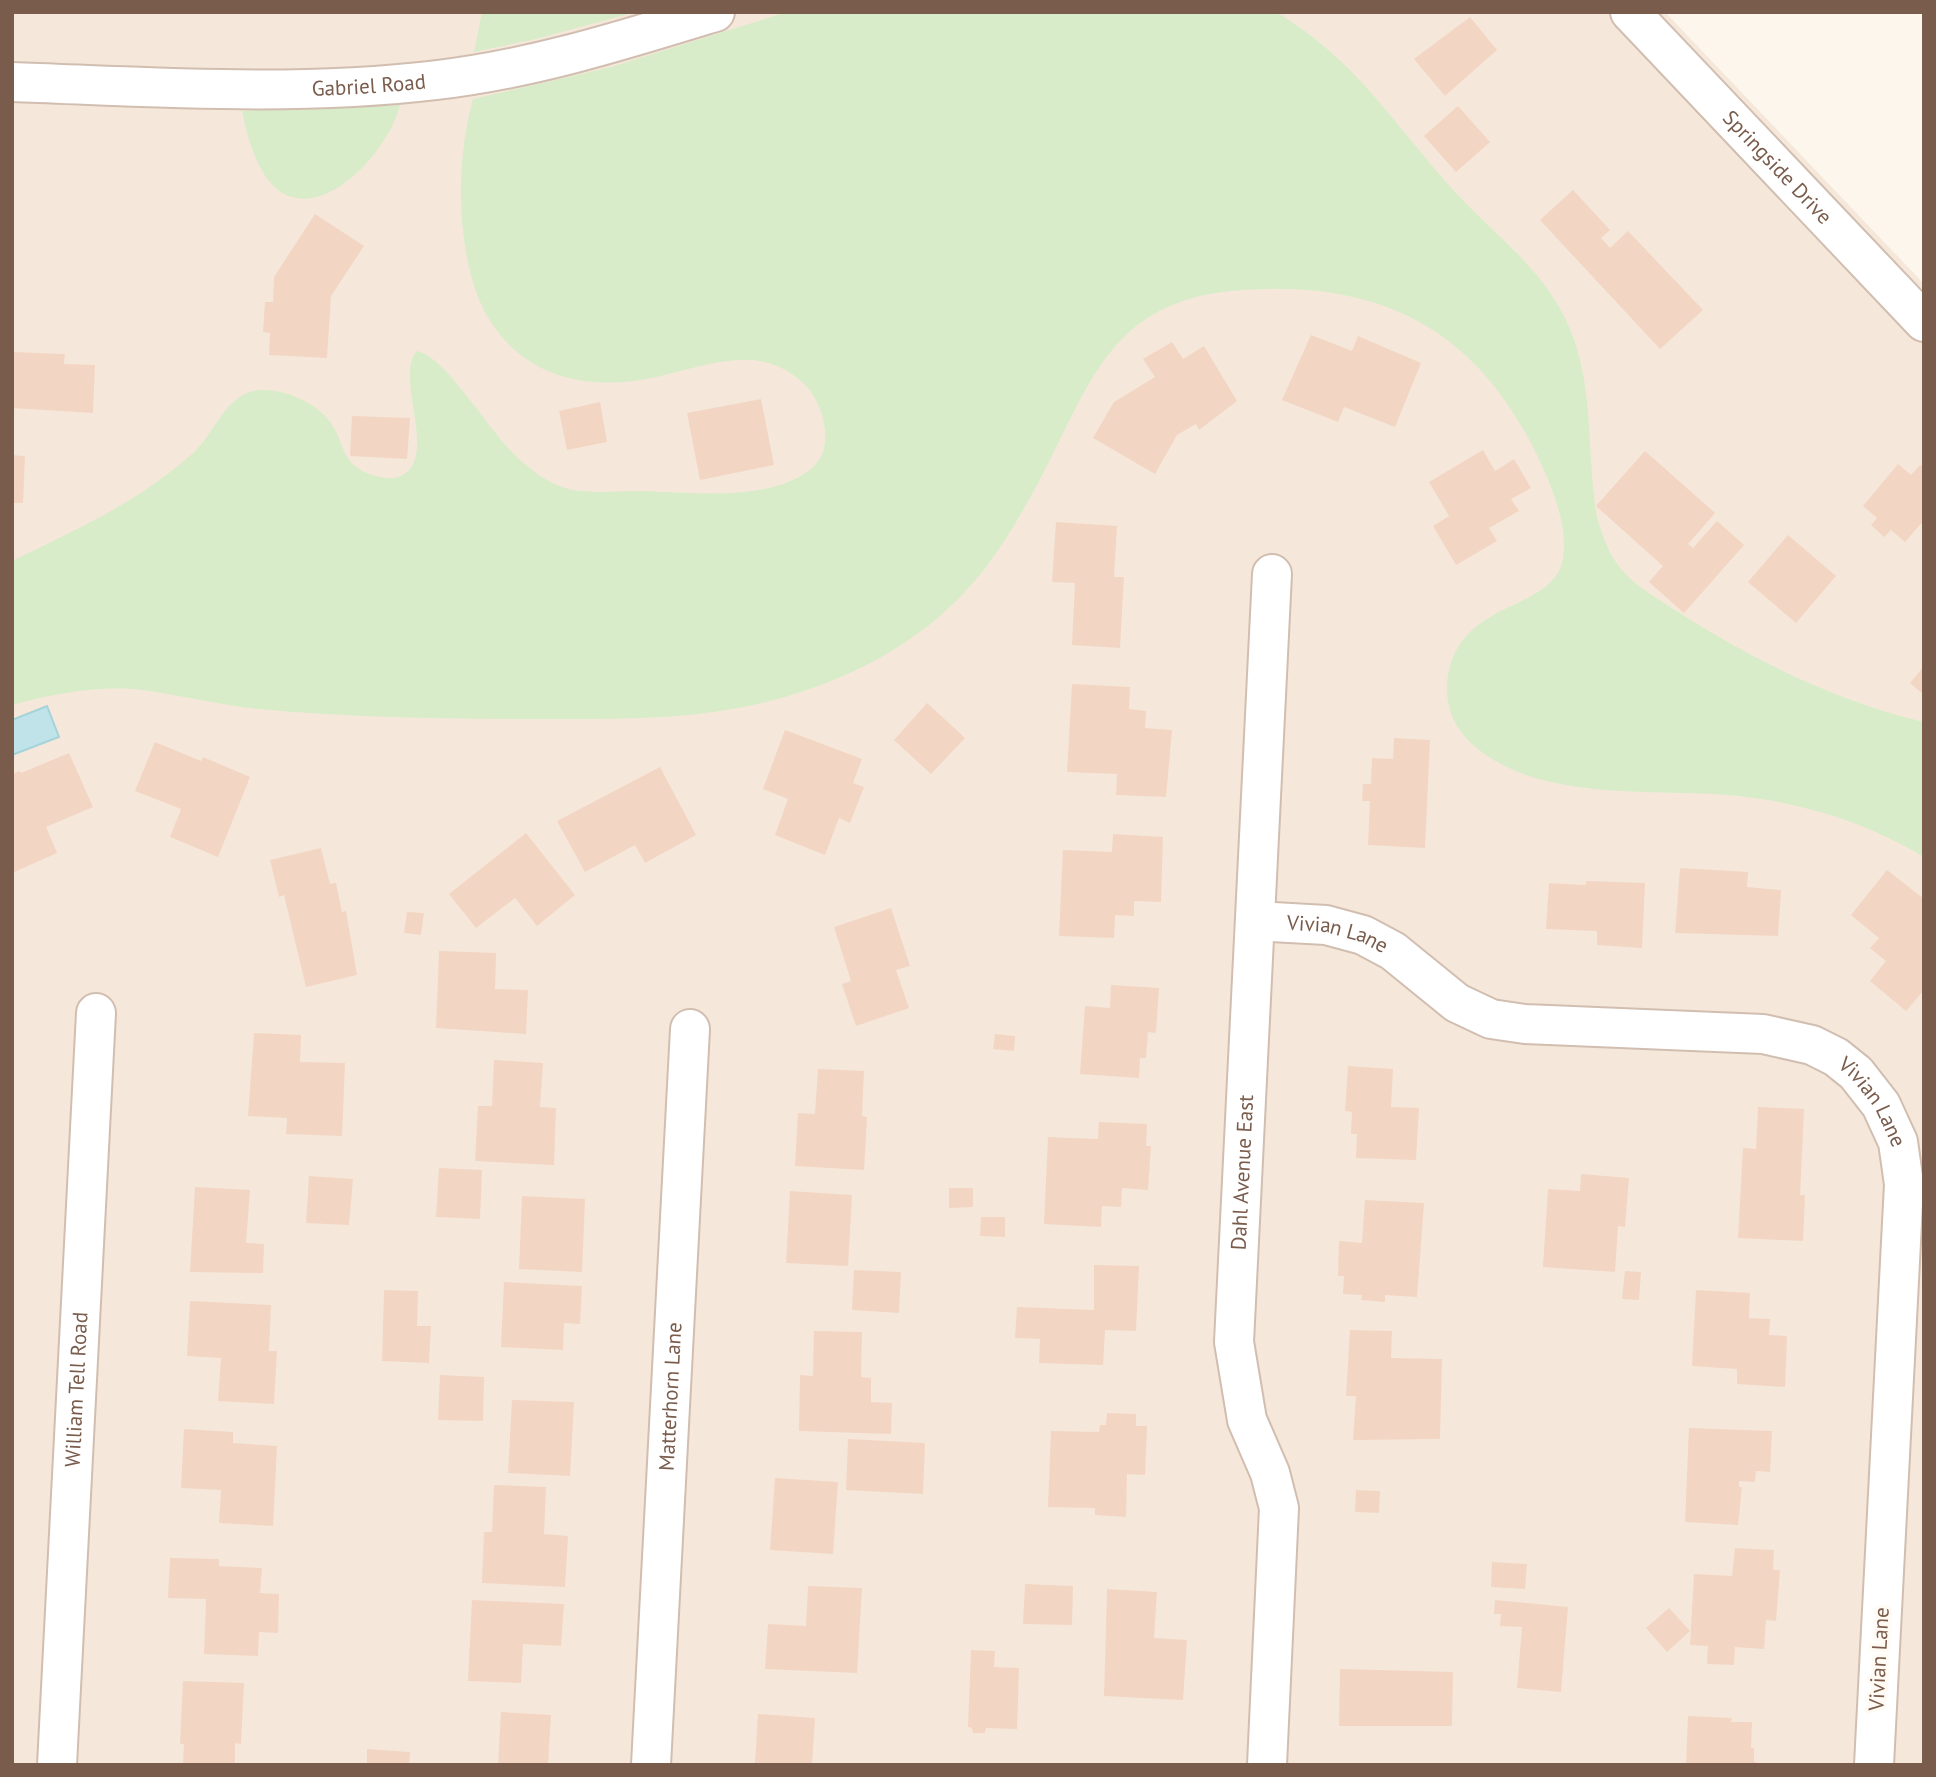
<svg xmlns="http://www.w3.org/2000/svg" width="1936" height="1777" font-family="'PT Sans',sans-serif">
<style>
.residential{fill:#f5e8da}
.green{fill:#d8ecc9}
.water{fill:#bfe3e8;stroke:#a5d3da;stroke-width:2}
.building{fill:#f3d5c3}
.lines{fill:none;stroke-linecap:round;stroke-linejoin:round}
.minor-casing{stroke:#d1beb0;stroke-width:42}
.minor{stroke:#fff;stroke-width:38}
.labels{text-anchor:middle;stroke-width:7;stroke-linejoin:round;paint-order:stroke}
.street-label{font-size:21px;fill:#7a5c4d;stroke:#fffaf3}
</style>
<rect width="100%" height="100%" fill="#fdf6ec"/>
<polygon class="residential" points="12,12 1665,12 1924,284 1924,1765 12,1765"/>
<g class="green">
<polygon points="482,12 632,12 632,13 536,39 474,52"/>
<path d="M787,12h489c82,49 117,112 179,180 41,44 92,80 115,137 25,61 16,124 27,188 5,18 12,38 25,53 16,19 43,33 64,47 75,47 151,84 238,105v135c-56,-34 -120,-54 -186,-61 -84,-9 -197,9 -266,-52 -17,-15 -26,-36 -25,-58 6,-90 107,-71 116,-128 5,-33 -11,-71 -25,-101 -62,-129 -158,-177 -297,-167 -121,9 -145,78 -192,172 -22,42 -46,87 -77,122 -52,60 -127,98 -202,117 -73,19 -148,18 -222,18 -96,0 -193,-1 -289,-10 -40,-4 -78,-14 -117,-19 -42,-5 -89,4 -130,15v-144c64,-31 128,-60 181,-108 23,-21 33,-61 67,-63 24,-1 52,11 67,28 21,24 9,46 48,58 9,2 18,4 26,0 39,-20 -8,-98 16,-125 32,7 76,89 108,113 12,11 28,21 44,25 21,5 46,2 68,2 50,1 135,12 175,-23 21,-18 14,-52 1,-73 -13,-20 -36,-33 -61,-35 -36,-2 -75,14 -111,20 -85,13 -150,-24 -171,-108 -13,-54 -12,-119 3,-173l138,-32z"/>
<path d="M400,105c-9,39 -63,105 -108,92 -32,-9 -44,-57 -50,-86z"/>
</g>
<polygon class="water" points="47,706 59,737 12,755 12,720"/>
<g class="building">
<polygon points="1470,17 1497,50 1445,96 1414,59"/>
<polygon points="1458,106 1490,142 1456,172 1424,136"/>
<polygon points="1573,190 1610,230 1601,238 1610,248 1628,231 1703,310 1660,349 1540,220"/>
<polygon points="315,214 364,246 331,296 327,358 269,355 270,333 263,332 265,302 273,302 274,277"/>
<polygon points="1311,335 1352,351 1358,336 1421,363 1395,427 1344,407 1338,422 1282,400"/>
<polygon points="1172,342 1183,359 1204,346 1237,401 1199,430 1196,424 1177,435 1155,474 1093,438 1114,402 1155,377 1143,359"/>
<polygon points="12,352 65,354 64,364 95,365 93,413 12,408"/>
<polygon points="761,399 774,465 700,480 687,413"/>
<polygon points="600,402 607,442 567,450 559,411"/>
<polygon points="352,416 410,418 407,459 350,456"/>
<polygon points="1483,450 1495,471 1514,459 1531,488 1511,499 1519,511 1489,528 1497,541 1456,565 1433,526 1449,516 1429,482"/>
<polygon points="1645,451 1715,513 1688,544 1693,548 1717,521 1744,545 1684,613 1649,582 1663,566 1596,506"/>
<polygon points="12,455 25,456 23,503 12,503"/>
<polygon points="1898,464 1911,475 1920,465 1924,468 1924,520 1905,542 1891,530 1884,537 1871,525 1877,518 1863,506"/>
<polygon points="1056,522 1117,526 1114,577 1124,577 1120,648 1072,645 1075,583 1052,582"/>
<polygon points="1788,535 1836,576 1796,623 1748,582"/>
<polygon points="1924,666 1924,695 1910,683"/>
<polygon points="1072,684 1130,687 1129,709 1146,711 1145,728 1172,730 1166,797 1116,795 1117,774 1067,772"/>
<polygon points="927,703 965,738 931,774 894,740"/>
<polygon points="785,730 862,759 853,783 864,787 850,823 839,818 825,855 775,835 788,799 763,789"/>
<polygon points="1394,738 1430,740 1425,848 1368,845 1370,801 1362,801 1363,784 1371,784 1372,758 1393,759"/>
<polygon points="155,742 201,761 203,757 250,777 218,857 170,837 181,809 135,791"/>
<polygon points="69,753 93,807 46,827 57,853 12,873 12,774 20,771 21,773"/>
<polygon points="660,767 696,835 645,863 635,845 585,872 557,821"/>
<polygon points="526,833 575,895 537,926 515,898 476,928 449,894"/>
<polygon points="1113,834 1163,837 1161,902 1134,901 1134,916 1115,915 1114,938 1059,936 1063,850 1112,852"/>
<polygon points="321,848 330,884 336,883 342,912 346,911 357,975 306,987 284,895 279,897 270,860"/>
<polygon points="1680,868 1748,872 1747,887 1781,890 1778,936 1675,933"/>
<polygon points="1887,870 1924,899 1924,990 1906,1011 1870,981 1886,961 1870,948 1879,938 1851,915"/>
<polygon points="1586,881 1645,883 1642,948 1597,945 1597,931 1546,929 1549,883 1586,885"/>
<polygon points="891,908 910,966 896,970 909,1008 856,1026 842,984 851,981 834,927"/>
<polygon points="407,912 424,913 421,935 404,933"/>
<polygon points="439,951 496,953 495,989 528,990 526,1034 436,1028"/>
<polygon points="1111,985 1159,988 1156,1033 1148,1032 1146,1058 1140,1058 1139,1078 1080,1074 1085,1006 1110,1008"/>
<polygon points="254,1033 301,1035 300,1062 345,1063 342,1136 286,1134 287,1118 248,1116"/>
<polygon points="995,1034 1015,1036 1014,1051 993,1049"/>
<polygon points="494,1060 543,1063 540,1107 556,1108 554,1165 475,1161 478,1106 492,1106"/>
<polygon points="1348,1066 1393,1069 1391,1107 1419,1108 1416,1160 1356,1158 1357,1134 1351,1134 1352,1112 1345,1111"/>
<polygon points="818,1069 864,1071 862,1116 867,1117 864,1170 795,1166 798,1113 815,1114"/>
<polygon points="1758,1107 1804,1109 1800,1195 1805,1195 1803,1241 1738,1238 1743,1148 1756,1149"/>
<polygon points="1099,1122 1147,1124 1146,1146 1151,1146 1148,1190 1122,1188 1121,1207 1102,1206 1101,1227 1044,1224 1048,1137 1098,1139"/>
<polygon points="439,1168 482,1170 480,1219 436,1217"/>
<polygon points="1581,1174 1629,1178 1625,1227 1618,1226 1615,1272 1543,1267 1548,1189 1580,1191"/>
<polygon points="309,1176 353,1179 349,1225 306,1223"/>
<polygon points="195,1187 250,1190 246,1243 264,1244 263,1273 190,1272"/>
<polygon points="949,1188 973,1188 973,1207 949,1208"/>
<polygon points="790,1191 852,1195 848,1266 786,1263"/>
<polygon points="522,1196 585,1199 582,1272 519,1269"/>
<polygon points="1365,1200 1424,1203 1417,1297 1385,1295 1385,1302 1361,1300 1362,1295 1343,1294 1344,1276 1338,1276 1339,1241 1362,1243"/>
<polygon points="981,1217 1005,1217 1005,1237 980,1236"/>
<polygon points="1094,1265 1139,1266 1136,1331 1105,1330 1103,1365 1039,1363 1040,1339 1015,1338 1017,1307 1094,1310"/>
<polygon points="854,1270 901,1272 899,1313 852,1310"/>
<polygon points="1625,1271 1641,1272 1639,1300 1622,1299"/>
<polygon points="504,1282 582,1286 580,1324 564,1323 563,1350 501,1347"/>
<polygon points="384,1290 418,1291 417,1326 431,1326 429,1363 382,1361"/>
<polygon points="1696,1290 1750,1293 1749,1318 1770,1319 1769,1335 1787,1336 1785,1387 1737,1384 1737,1369 1692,1366"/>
<polygon points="190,1301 271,1305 269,1351 277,1351 274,1404 218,1401 221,1358 187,1356"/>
<polygon points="1350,1330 1392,1331 1391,1358 1442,1359 1440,1439 1353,1440 1356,1396 1346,1396"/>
<polygon points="814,1331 862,1332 861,1377 871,1378 871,1402 892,1403 891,1434 799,1431 800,1375 813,1376"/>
<polygon points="440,1375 484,1377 483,1421 438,1420"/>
<polygon points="512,1400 574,1402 570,1476 508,1473"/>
<polygon points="1107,1413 1136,1414 1136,1426 1147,1426 1145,1475 1127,1474 1126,1517 1095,1515 1095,1508 1048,1507 1051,1431 1099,1432 1100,1425 1106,1425"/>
<polygon points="1689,1428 1772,1431 1770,1472 1756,1471 1755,1482 1739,1481 1739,1487 1742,1487 1738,1525 1685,1522"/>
<polygon points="184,1429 233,1432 233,1443 277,1446 273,1526 219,1523 221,1490 181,1488"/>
<polygon points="848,1439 925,1443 923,1494 846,1490"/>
<polygon points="775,1478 838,1482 833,1554 770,1550"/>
<polygon points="494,1485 546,1487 544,1534 568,1536 565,1587 482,1583 484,1532 492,1532"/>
<polygon points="1356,1490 1380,1491 1379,1513 1355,1512"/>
<polygon points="1735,1548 1774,1550 1773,1570 1780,1570 1776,1621 1766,1620 1764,1649 1735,1647 1734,1665 1707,1664 1708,1646 1690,1645 1694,1574 1732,1576"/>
<polygon points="170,1558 219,1559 219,1566 262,1568 260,1593 279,1594 278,1633 259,1632 258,1656 204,1654 206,1599 168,1598"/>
<polygon points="1492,1562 1527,1564 1525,1589 1491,1587"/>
<polygon points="1025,1584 1073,1586 1072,1625 1023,1624"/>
<polygon points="808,1586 862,1588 857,1673 765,1669 768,1624 806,1626"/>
<polygon points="1107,1589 1157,1592 1154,1638 1187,1640 1183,1700 1104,1696"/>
<polygon points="472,1600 564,1604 561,1646 523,1644 521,1683 468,1681"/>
<polygon points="1495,1600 1568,1607 1561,1692 1517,1688 1522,1627 1500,1626 1501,1614 1494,1614"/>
<polygon points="1669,1608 1690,1631 1667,1652 1646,1628"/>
<polygon points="971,1650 995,1651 994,1667 1019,1668 1017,1729 986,1728 985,1733 973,1733 972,1728 968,1727"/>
<polygon points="1340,1669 1453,1672 1452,1726 1339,1726"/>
<polygon points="183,1681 244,1683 241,1744 235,1743 235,1765 183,1765 184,1744 180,1744"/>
<polygon points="501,1712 551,1715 548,1765 498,1765"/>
<polygon points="758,1714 815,1718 812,1765 755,1763"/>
<polygon points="1688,1716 1732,1718 1731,1722 1752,1722 1751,1748 1754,1748 1754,1762 1770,1765 1686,1765"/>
<polygon points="367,1749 410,1752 409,1765 367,1765"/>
</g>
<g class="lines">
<defs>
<g id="minor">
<path id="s1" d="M1630,12l294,310"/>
<path id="s2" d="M12,82c141,5 284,15 425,-2 95,-11 187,-40 278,-68"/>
<path id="s3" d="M1255,921l71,4 37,10 30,16 64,52 34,16 34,5 238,10 49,11 24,12 20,16 25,32 17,37 6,42 -30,581"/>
<path id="s4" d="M57,1765l39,-752"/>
<path id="s5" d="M651,1765l39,-736"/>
<path id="s6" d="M1267,1765l12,-257 -9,-35 -23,-53 -13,-78 38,-768"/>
</g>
</defs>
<use href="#minor" class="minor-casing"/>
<use href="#minor" class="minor"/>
</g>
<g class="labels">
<g class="street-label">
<text dy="7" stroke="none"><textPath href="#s2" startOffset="357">Gabriel Road</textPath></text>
<text dy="7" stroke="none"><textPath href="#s1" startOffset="214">Springside Drive</textPath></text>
<text dy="7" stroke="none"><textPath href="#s3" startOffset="84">Vivian Lane</textPath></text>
<text dy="7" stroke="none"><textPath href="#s3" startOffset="672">Vivian Lane</textPath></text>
<text dy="7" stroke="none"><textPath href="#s6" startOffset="600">Dahl Avenue East</textPath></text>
<text dy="7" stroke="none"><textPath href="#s4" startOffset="376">William Tell Road</textPath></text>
<text dy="7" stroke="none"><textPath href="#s5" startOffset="369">Matterhorn Lane</textPath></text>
<text transform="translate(1879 1659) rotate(-87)" y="7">Vivian Lane</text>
</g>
</g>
<rect width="1936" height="1777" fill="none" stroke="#7a5c4d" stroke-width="28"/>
</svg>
